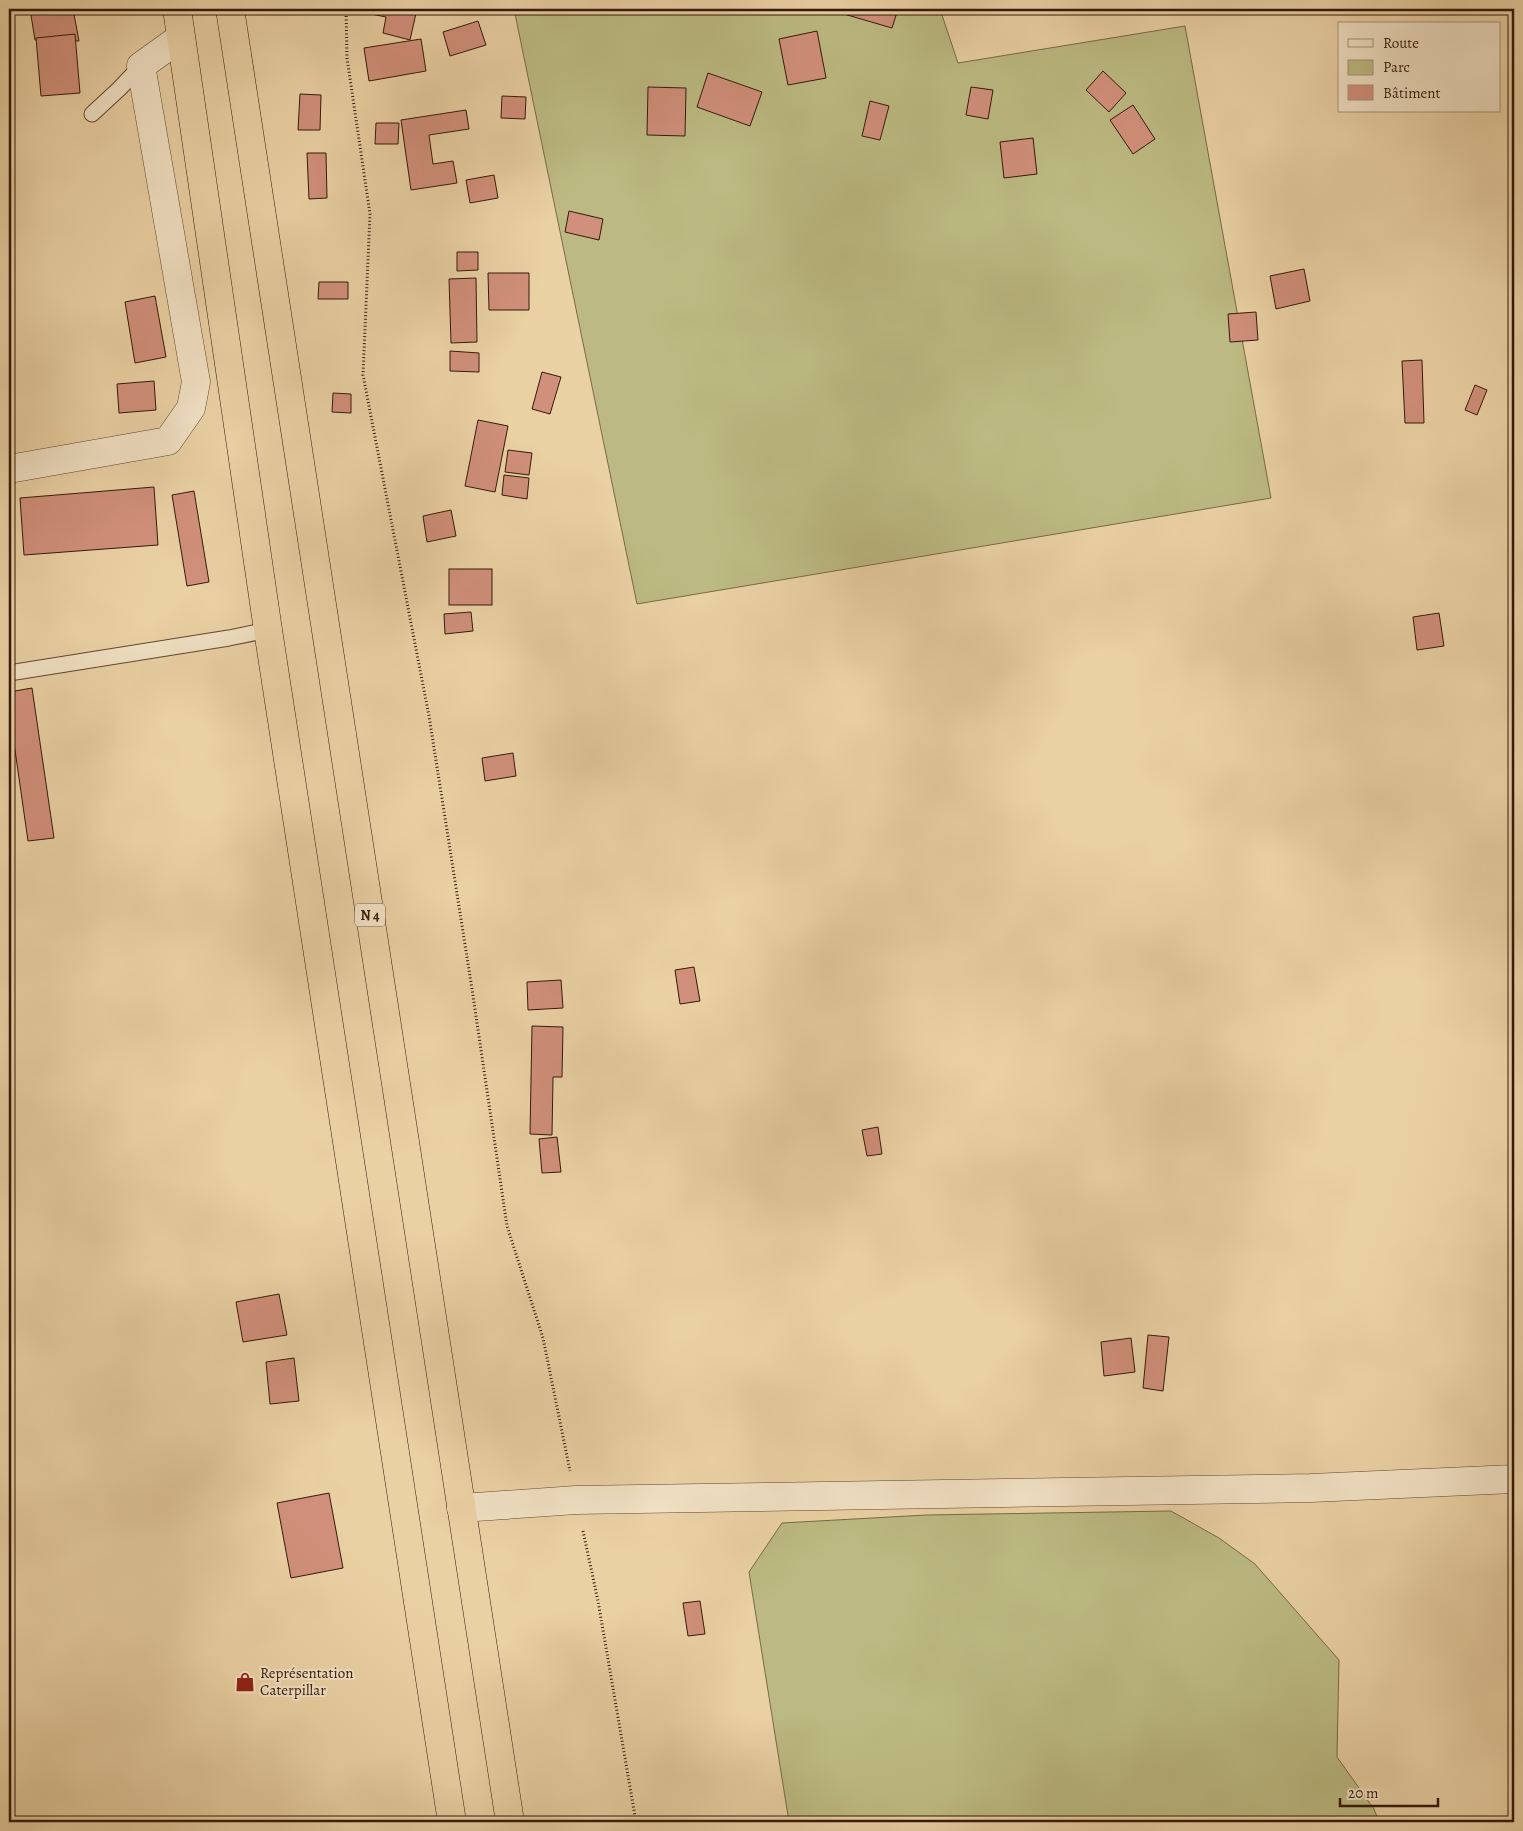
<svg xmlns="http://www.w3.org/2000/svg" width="1523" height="1831" font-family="Alegreya,serif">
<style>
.green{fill:#bcba82;stroke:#786a46}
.building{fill:#d1907b;stroke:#34190a}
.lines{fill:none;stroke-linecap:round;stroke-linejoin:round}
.lane-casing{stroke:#624730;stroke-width:17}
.street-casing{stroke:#624730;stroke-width:29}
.highway-casing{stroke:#34190a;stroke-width:29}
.path{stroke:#34190a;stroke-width:3;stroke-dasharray:1 2.5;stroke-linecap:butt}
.lane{stroke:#f1e1c4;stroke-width:15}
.street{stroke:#f1e1c4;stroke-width:28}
.highway{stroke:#ead1a4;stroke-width:28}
.labels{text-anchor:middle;stroke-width:4;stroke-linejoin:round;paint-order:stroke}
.shield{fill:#f1e1c4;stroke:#6d5542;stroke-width:1}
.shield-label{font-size:14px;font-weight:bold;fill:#34190a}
.poi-label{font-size:15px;fill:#34190a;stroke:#f1e1c4;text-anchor:start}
</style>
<rect width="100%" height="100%" fill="#ead1a4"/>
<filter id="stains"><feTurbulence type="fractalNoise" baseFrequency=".004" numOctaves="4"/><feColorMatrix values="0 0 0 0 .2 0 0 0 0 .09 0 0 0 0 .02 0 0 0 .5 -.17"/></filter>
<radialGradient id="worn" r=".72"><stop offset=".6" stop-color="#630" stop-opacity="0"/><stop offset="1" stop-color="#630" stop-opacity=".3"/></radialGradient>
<g class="green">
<polygon points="514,9 940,9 958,63 1185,26 1271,498 637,604"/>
<polygon points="1171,1511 1219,1538 1255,1564 1339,1660 1337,1757 1374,1809 1379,1822 789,1822 749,1572 782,1523 926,1515"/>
</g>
<g class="building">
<polygon points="30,9 73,9 79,41 35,40"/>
<polygon points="362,9 417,9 410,40 383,33 386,17 361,12"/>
<polygon points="838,9 898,9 892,28 837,12"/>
<polygon points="478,21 486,45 450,56 443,32"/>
<polygon points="817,31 826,78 788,85 779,39"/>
<polygon points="75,34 80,93 41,96 36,38"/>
<polygon points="421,39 426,71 369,81 364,48"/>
<polygon points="1103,71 1126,93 1109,112 1086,90"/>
<polygon points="708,73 762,92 750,126 697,107"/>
<polygon points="648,87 686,88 685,136 647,135"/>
<polygon points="971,87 993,90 988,119 966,115"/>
<polygon points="300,94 321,95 320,130 298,130"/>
<polygon points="502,96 526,97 525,119 501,118"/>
<polygon points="870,101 889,106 880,140 862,136"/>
<polygon points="1133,105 1155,139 1133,154 1110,120"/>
<polygon points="466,110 469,129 429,135 433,164 453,161 457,183 411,190 401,120"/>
<polygon points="376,123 399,123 398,144 375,144"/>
<polygon points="1033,138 1037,174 1004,178 1000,142"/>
<polygon points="307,153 326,153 327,198 309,199"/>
<polygon points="494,175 498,198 470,203 466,180"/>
<polygon points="569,211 603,219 599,240 565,232"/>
<polygon points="457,252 478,252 478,270 457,271"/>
<polygon points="1304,269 1310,301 1276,309 1270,276"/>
<polygon points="488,273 529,273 529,310 489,310"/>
<polygon points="476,278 477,342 451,343 449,279"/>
<polygon points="319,282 348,282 348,299 318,299"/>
<polygon points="155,296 166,357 135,363 125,302"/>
<polygon points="1256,312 1258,340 1230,342 1228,314"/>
<polygon points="450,351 479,353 479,372 450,371"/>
<polygon points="1422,360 1424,423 1405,423 1402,361"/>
<polygon points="542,372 561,377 550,414 532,409"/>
<polygon points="154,381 156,410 119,413 117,384"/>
<polygon points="1475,385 1487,390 1477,415 1465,410"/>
<polygon points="333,393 351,394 351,413 332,412"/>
<polygon points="478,420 508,426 495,492 465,486"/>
<polygon points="508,450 532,453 529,475 505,472"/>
<polygon points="504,475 529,478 527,499 502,495"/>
<polygon points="154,487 158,545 24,555 20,498"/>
<polygon points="194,491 209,582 187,586 172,495"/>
<polygon points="451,510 456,536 427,542 423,516"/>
<rect x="449" y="569" width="43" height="36"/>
<polygon points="471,612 473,631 445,634 444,614"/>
<polygon points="1439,613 1444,646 1417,650 1413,617"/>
<polygon points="32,688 54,838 28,841 9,708 9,692"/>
<polygon points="513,753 516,776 485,781 482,758"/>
<polygon points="694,967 700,1001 680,1004 675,970"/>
<polygon points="561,980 563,1008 528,1010 527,982"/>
<polygon points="532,1026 563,1027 562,1077 553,1077 552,1135 530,1134"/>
<polygon points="878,1127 882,1154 867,1156 862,1130"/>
<polygon points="557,1137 561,1172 542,1173 539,1139"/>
<polygon points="279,1294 287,1335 243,1342 236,1302"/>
<polygon points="1148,1335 1169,1337 1163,1391 1143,1388"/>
<polygon points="1131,1338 1135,1372 1104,1376 1101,1342"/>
<polygon points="294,1358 299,1401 270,1404 266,1362"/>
<polygon points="329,1493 343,1568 291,1578 277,1503"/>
<polygon points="700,1601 705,1634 688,1636 683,1603"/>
</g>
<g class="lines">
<defs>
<g id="lane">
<polyline points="92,114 119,89 141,66"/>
<polyline points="9,673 229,638 268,630"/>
</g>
<g id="street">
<polyline points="9,469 168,441 191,408 196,382 141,66 180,38"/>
<polyline points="461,1508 576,1500 1311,1488 1514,1479"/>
</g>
<g id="highway">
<polyline points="177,9 268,630 452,1822"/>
<polyline points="230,9 510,1822"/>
</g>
</defs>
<use href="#lane" class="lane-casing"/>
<use href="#street" class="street-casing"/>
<use href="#highway" class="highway-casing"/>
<g class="path">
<polyline points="346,9 347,58 370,214 363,375 429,716 472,989 507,1226 543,1338 570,1471"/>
<polyline points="583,1531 598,1601 636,1822"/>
</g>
<use href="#lane" class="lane"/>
<use href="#street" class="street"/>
<use href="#highway" class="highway"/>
</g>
<defs>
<symbol id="shop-bare" viewBox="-9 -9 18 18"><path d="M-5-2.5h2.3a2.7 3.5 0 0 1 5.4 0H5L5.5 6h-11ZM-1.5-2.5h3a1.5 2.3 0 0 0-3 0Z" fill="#8f2418" stroke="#f1e1c4" stroke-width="2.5" paint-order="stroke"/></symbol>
</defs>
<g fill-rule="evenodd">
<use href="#shop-bare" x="231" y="1668" width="28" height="28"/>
</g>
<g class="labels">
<rect class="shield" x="355" y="903.5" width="30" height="23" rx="4"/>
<g class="shield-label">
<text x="370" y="920">N 4</text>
</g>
<g class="poi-label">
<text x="260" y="1678">Représentation<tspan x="260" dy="17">Caterpillar</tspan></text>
</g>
</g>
<rect width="1523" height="1831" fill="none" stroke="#ead1a4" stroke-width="30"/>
<rect x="10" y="10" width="1503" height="1811" fill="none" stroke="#34190a" stroke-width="2.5"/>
<rect x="15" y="15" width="1493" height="1801" fill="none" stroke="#34190a"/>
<rect x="1338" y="22" width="162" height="90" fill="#f1e1c4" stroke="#a5917a"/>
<rect x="1348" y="39" width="25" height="8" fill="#f1e1c4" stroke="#a5917a"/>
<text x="1383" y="48" font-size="15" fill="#34190a">Route</text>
<rect x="1348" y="60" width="25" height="15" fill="#bcba82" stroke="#a5917a"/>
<text x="1383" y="72" font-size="15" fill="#34190a">Parc</text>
<rect x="1348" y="85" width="25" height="15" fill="#d1907b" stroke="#a5917a"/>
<text x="1383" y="98" font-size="15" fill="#34190a">Bâtiment</text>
<path d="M1340 1798v8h98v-8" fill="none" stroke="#34190a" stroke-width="2.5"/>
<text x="1348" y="1798" font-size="15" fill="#34190a" stroke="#f1e1c4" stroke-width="4" paint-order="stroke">20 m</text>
<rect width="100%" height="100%" filter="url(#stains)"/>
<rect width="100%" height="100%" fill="url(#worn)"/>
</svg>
